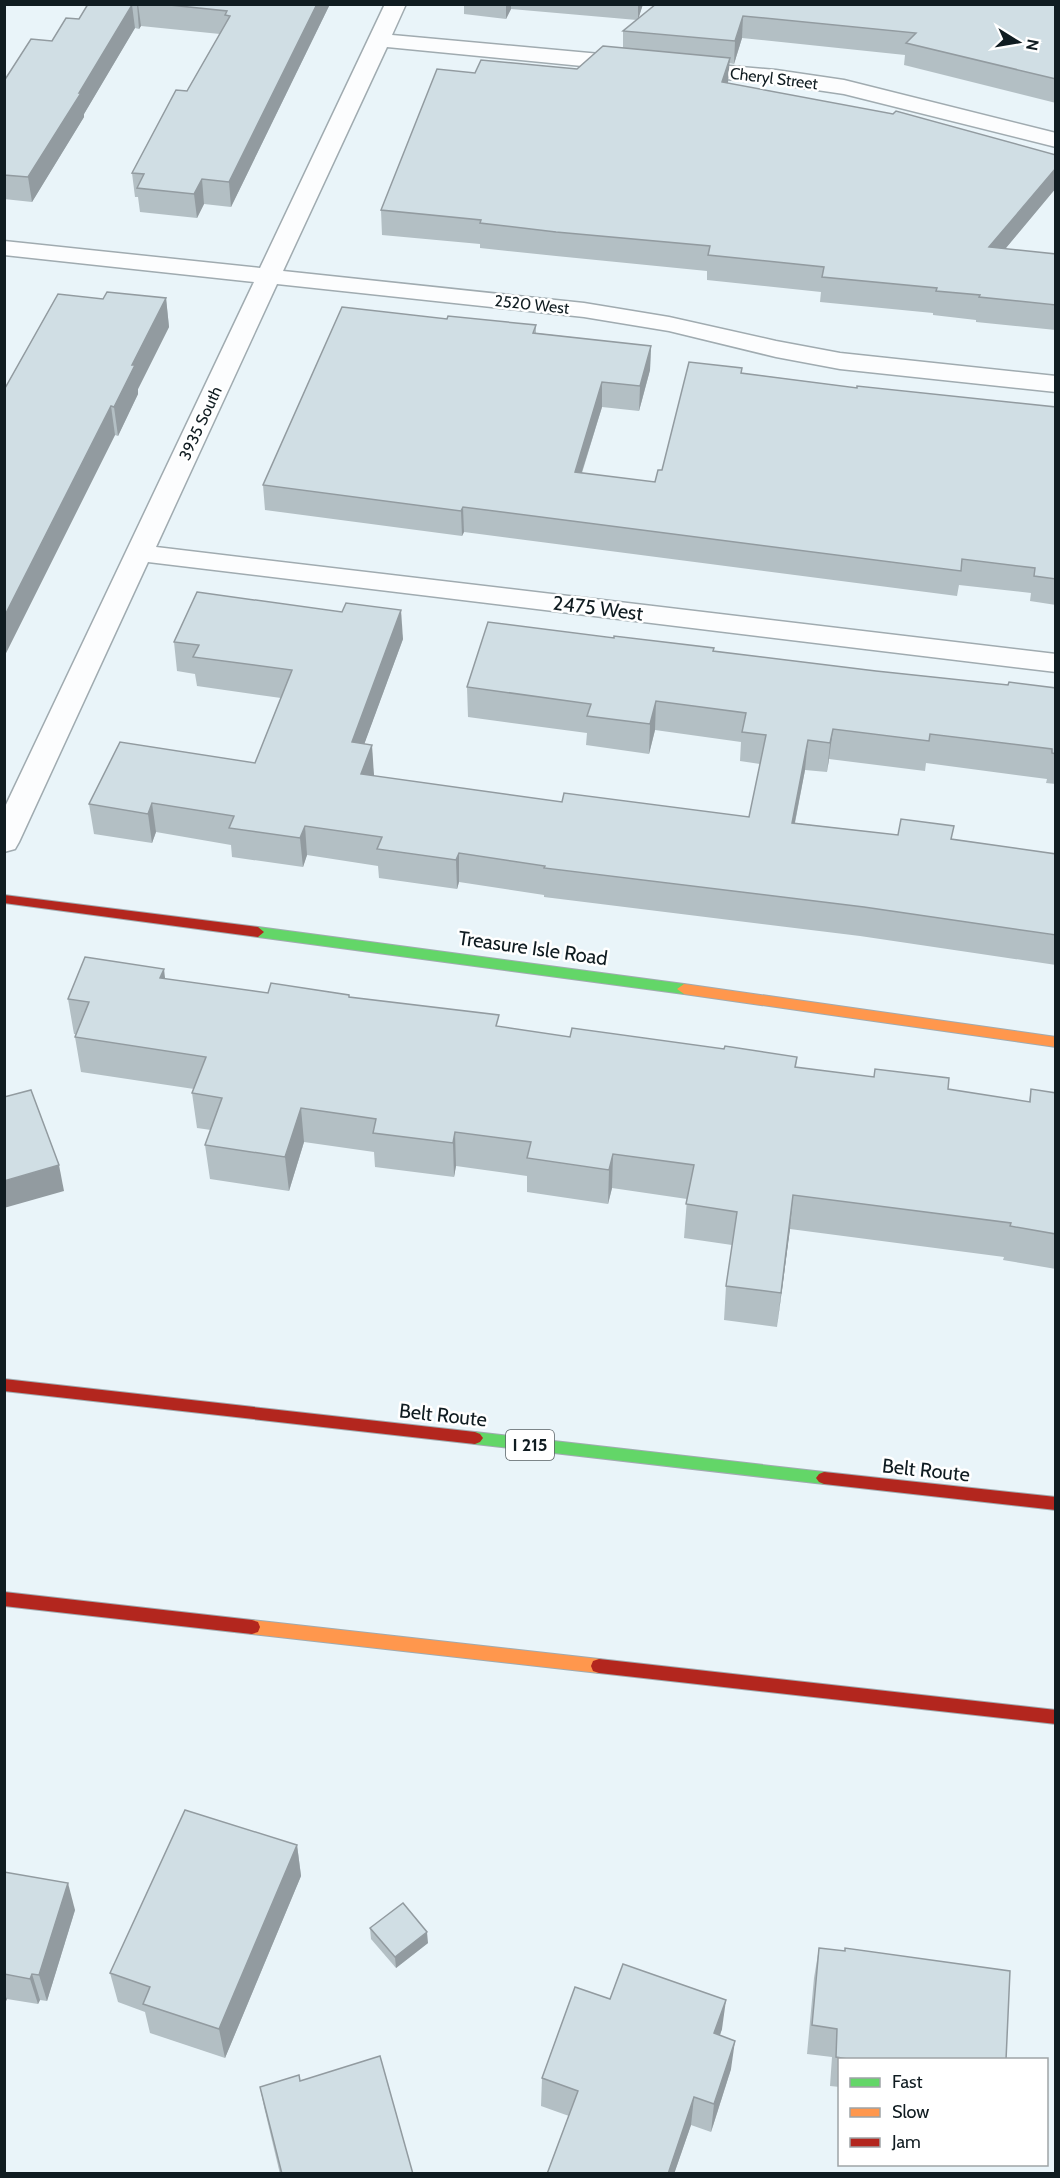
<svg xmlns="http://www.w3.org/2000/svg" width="1060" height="2178" font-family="Cabin,sans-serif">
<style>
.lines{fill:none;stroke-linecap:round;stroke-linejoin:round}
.street-casing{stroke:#a0abb0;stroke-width:3}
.fast-casing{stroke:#a0abb0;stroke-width:2}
.slow-casing{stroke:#a0abb0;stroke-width:2}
.jam-casing{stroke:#a0abb0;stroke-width:2}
.street{fill:#fcfdfe;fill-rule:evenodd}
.fast{fill:#63d668;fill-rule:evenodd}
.slow{fill:#ff974d;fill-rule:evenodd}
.jam{fill:#b3261e;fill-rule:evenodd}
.wall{fill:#b3bfc4}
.shaded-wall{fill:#929ba0}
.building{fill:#d0dee4;stroke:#929ba0;stroke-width:1.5}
.labels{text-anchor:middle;stroke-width:5;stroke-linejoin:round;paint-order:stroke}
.far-street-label{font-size:16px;fill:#101c21;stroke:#fff}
.shield{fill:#fff;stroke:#586064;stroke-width:1.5}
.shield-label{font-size:18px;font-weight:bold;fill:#101c21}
.street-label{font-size:20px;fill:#101c21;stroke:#fff}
</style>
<rect width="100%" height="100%" fill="#e9f4f9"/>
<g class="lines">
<defs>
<g id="street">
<polygon points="385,4 406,4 392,35 633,57 641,59 644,64 641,69 633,71 387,47 283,271 584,303 669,317 776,341 840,353 1056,376 1056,392 840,369 776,357 669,331 584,317 277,284 156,547 1056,654 1056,672 148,562 19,842 15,849 4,852 4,809 254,282 4,255 4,241 260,268"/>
<polygon points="684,62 776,70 844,80 1056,133 1056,147 844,94 776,84 676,74 673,69 676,64"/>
</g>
<g id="fast">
<polygon points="258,927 684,984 691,989 684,994 258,937 252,932"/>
<polygon points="475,1432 824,1472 829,1474 832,1478 829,1482 824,1484 475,1444 470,1442 467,1438 470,1434"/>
</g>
<g id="slow">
<polygon points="684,984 1056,1037 1056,1047 684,994 677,989"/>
<polygon points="252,1620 599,1659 605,1661 607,1666 605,1671 599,1673 252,1634 246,1632 244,1627 246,1622"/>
</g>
<g id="jam">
<polygon points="4,895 258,927 264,932 258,937 4,903"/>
<polygon points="4,1379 475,1432 480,1434 483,1438 480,1442 475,1444 4,1391"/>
<polygon points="824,1472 1056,1497 1056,1510 824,1484 819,1482 816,1478 819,1474"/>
<polygon points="4,1592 252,1620 258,1622 260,1627 258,1632 252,1634 4,1606"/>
<polygon points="599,1659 1056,1710 1056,1724 599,1673 593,1671 591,1666 593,1661"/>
</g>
</defs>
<use href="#street" class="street-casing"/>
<use href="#fast" class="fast-casing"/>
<use href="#slow" class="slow-casing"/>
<use href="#jam" class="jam-casing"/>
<use href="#street" class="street"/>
<use href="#fast" class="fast"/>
<use href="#slow" class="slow"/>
<use href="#jam" class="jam"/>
</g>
<g class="wall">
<polygon points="88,4 330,4 231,207 204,204 197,218 140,212 138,197 135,197 132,173 187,91 220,34 141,26 139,29 135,28 84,114 84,117 32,202 4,199 4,81 52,41 79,19"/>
<polygon points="464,4 643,4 638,19 1056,4 1056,103 904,65 905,55 742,38 734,64 729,63 728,84 1056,155 1056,188 1005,249 1056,254 1056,330 976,322 976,320 933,315 933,313 820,302 821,292 707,280 707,271 556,256 480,248 480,244 382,235 381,210 475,73 577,69 623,48 623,31 637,20 511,9 506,19 464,14"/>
<polygon points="166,298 169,327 138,389 138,394 118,436 115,435 4,657 103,299"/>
<polygon points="447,319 536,325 536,333 651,346 650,370 639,411 602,407 582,473 655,482 662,470 742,373 857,388 1056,407 1056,605 1030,601 1031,593 959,585 957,596 464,532 462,536 265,510 263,485"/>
<polygon points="403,639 364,744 374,775 373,776 562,802 749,817 760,764 740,761 741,742 655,730 649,754 586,745 587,733 468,717 467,687 714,651 876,671 1008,685 1056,688 1056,784 1046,783 1047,779 926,763 925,771 829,759 827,772 805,770 795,823 898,835 952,839 1056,854 1056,965 860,936 544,897 544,895 459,882 457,889 379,878 378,866 307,855 303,867 232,857 231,845 156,832 152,843 94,834 89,804 255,763 281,698 197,686 195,674 177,671 174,642"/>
<polygon points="165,979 268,993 349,995 349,997 499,1027 570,1037 724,1049 797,1057 796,1067 1029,1102 1031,1089 1056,1093 1056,1269 1003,1260 1004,1257 790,1229 777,1327 724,1320 726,1286 732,1245 684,1238 687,1199 612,1188 608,1204 527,1192 527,1176 456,1166 454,1177 375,1167 374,1152 304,1142 289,1191 210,1179 205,1145 211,1130 197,1128 192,1093 194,1089 81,1072 75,1037 76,1034 74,1034 68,999"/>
<polygon points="297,1845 301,1876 225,2058 150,2033 145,2012 118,2002 110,1973"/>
<polygon points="4,1872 75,1910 47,2001 40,2000 38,2004 7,1999 4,2005"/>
<polygon points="370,1928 428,1943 396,1968 371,1939"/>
<polygon points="819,1948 1006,2060 840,2060 840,2087 830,2086 832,2057 807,2054 814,1978"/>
<polygon points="610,1999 722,2029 720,2035 731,2069 711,2132 691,2125 674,2174 547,2174 569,2116 541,2106 542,2078"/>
<polygon points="300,2081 413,2174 280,2174 264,2107 260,2087"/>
</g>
<g class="shaded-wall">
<polygon points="137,4 138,4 141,26 139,29"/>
<polygon points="317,4 330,4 231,207 229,182"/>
<polygon points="506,4 511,4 511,9 506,19"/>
<polygon points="638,4 643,4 638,20"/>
<polygon points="132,5 135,28 84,114 84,117 32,202 28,177"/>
<polygon points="743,16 742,38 734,64 735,41"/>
<polygon points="730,58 728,82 720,106 722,82"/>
<polygon points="1056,168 1056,188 986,272 989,247"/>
<polygon points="202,179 204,204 197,218 194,194"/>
<polygon points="166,298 169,327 138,389 138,394 118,436 114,407 132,365"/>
<polygon points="651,346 650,370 639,411 640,386"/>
<polygon points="602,382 602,407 574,497 575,472"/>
<polygon points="111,406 115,435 4,657 4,617"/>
<polygon points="463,507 464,532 462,536 461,511"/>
<polygon points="401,610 403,639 354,772 352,742"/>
<polygon points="656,701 655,730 649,754 650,724"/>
<polygon points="833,729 829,759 827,772 830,743"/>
<polygon points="808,740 805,770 789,852 792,823"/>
<polygon points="372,745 374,775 363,804 361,774"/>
<polygon points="152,803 156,832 152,843 148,814"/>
<polygon points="305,826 307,855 303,867 300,838"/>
<polygon points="459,853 459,882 457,889 456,860"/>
<polygon points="164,969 168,1003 160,978"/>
<polygon points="301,1108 304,1142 289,1191 285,1157"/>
<polygon points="455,1132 456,1166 454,1177 453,1143"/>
<polygon points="613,1154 612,1188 608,1204 609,1170"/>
<polygon points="59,1165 64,1191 4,1208 4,1181"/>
<polygon points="793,1195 790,1229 777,1327 781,1293"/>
<polygon points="297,1845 301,1876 225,2058 219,2029"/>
<polygon points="68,1883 75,1910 47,2001 39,1975"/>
<polygon points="427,1932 428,1943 396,1968 395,1957"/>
<polygon points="32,1974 40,2000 38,2004 30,1979"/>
<polygon points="4,1993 7,1999 4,2005"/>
<polygon points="726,2000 722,2029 710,2062 714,2033"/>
<polygon points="735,2041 731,2069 711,2132 714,2104"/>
<polygon points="694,2097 691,2125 674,2174 668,2174"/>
</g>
<g class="building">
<polygon points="88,4 137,4 132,5 79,93 81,93 28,177 4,175 4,81 31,39 52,41 66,18 79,19"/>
<polygon points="160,4 317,4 229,182 202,179 194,194 137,188 144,174 132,173 176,90 187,91 230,16 225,15 227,11"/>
<polygon points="656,4 1056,4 1056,79 906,43 916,33 743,16 735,41 623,31"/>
<polygon points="603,46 730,58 722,82 893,114 896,111 1056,155 1056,168 989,247 1056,254 1056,305 979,297 980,295 936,291 937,288 822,277 824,267 708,255 710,246 556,232 480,223 481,220 381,210 437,69 475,73 481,60 577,69"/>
<polygon points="107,292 166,298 132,365 135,365 114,407 111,406 4,617 4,390 58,294 103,299"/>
<polygon points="342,307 447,319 448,316 536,325 533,333 651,346 640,386 602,382 575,472 655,482 658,470 662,470 689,362 742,368 741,373 857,388 857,386 1056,407 1056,579 1034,576 1035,568 962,559 961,571 463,507 461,511 263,485"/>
<polygon points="197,592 342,612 346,603 401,610 352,742 372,745 361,774 562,802 564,793 749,817 766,735 742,732 746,713 656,701 650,724 587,716 591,704 467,687 488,622 614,638 614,636 714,648 713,651 876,671 1008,685 1009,682 1056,688 1056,754 1052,753 1052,749 930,734 929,741 833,729 830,743 808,740 792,823 898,835 901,819 954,826 951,839 1056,854 1056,935 864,907 544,868 545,866 459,853 456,860 377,849 382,837 305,826 300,838 229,828 234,816 152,803 148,814 89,804 120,742 255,763 292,670 193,657 199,645 174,642"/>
<polygon points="85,957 164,969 160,978 268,993 271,983 349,995 349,997 499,1015 496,1026 570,1037 572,1028 724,1049 725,1046 797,1057 795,1067 874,1077 875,1069 949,1078 948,1089 1030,1102 1031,1089 1056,1093 1056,1234 1010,1226 1011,1223 793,1195 781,1293 726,1286 737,1212 686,1204 694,1165 613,1154 609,1170 527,1158 531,1142 455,1132 453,1143 373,1133 376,1119 301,1108 285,1157 205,1145 222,1098 192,1093 206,1057 75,1037 89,1002 68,999"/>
<polygon points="31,1090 59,1165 4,1181 4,1097"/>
<polygon points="185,1810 297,1845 219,2029 143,2004 150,1987 110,1973"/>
<polygon points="4,1872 68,1883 39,1975 32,1974 30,1979 4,1974"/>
<polygon points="403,1903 427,1932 395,1957 370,1928"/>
<polygon points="819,1948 845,1951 845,1948 1010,1971 1006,2060 853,2060 836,2057 837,2029 812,2025"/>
<polygon points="623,1964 726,2000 714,2033 735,2041 714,2104 694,2097 668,2174 547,2174 578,2091 542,2078 575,1987 610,1999"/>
<polygon points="380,2056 413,2174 282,2174 260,2087 299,2075 300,2081"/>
</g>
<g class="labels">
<g class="far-street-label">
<text transform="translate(774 78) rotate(7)" y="6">Cheryl Street</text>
<text transform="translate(532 304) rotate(6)" y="6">2520 West</text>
<text transform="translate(200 423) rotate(-65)" y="6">3935 South</text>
</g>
<rect class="shield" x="506" y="1430" width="48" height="30" rx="4.5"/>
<g class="shield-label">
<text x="530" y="1451">I 215</text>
</g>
<g class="street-label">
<text transform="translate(598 608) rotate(7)" y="7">2475 West</text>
<text transform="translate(533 948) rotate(8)" y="7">Treasure Isle Road</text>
<text transform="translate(443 1415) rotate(6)" y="7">Belt Route</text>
<text transform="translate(926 1470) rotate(6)" y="7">Belt Route</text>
</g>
</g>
<rect width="1060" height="2178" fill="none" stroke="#101c21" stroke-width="12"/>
<rect x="838" y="2058" width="210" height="108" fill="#ffffff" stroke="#9fa4a6" stroke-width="1.5"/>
<rect x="850" y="2078" width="30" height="9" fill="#63d668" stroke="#9fa4a6" stroke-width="1.5"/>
<text x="892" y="2088" font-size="18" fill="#101c21">Fast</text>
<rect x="850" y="2108" width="30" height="9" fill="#ff974d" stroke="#9fa4a6" stroke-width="1.5"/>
<text x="892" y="2118" font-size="18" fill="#101c21">Slow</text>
<rect x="850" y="2138" width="30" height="9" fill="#b3261e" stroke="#9fa4a6" stroke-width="1.5"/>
<text x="892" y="2148" font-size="18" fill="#101c21">Jam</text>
<g transform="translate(1018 42) rotate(101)" stroke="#ffffff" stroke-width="4.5" paint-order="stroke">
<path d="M0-4.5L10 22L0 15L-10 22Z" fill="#101c21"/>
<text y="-9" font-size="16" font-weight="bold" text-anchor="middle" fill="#101c21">N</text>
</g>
</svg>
